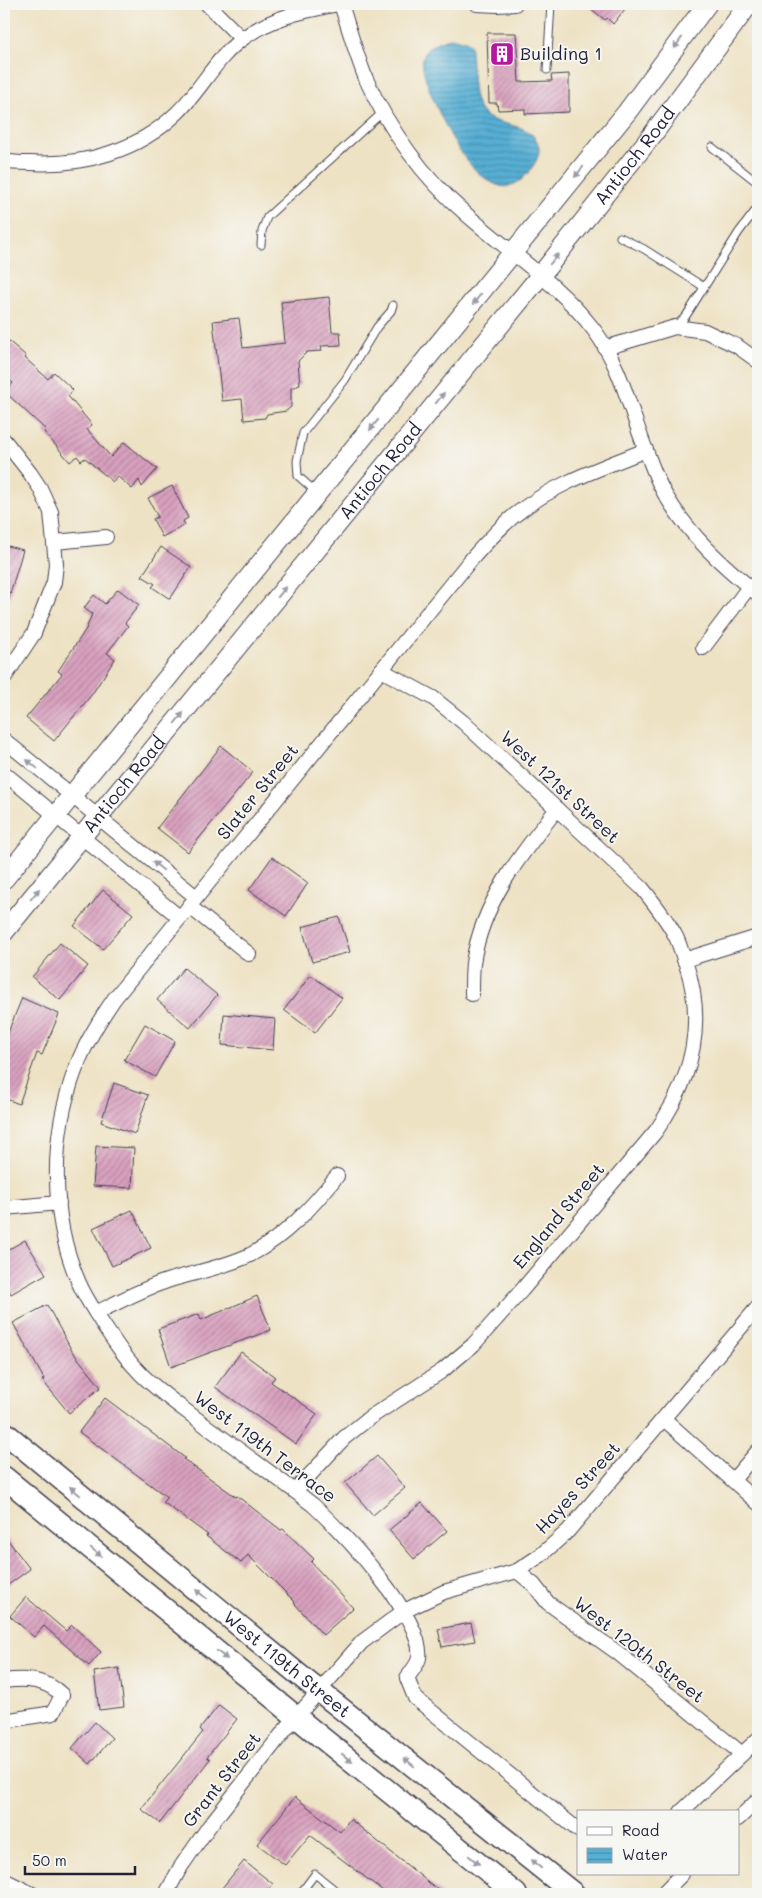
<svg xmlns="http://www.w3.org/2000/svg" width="762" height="1898" font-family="Mali,sans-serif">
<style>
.water{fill:url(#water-rules);stroke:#3c6888}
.building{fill:url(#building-hatch)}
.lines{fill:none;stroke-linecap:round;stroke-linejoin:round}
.service-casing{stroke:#413f50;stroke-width:9}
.minor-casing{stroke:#413f50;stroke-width:16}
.secondary-casing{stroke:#413f50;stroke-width:21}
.primary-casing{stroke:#413f50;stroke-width:24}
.service{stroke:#fff;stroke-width:7}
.minor{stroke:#fff;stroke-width:14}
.secondary{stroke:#fff;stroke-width:19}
.primary{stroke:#fff;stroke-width:21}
.oneway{fill:#9c9ca7}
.labels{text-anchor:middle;stroke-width:4;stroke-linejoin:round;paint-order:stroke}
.poi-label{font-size:18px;fill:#22223b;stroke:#f6f6f2;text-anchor:start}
.street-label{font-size:18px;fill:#22223b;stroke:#f6f6f2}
</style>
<defs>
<pattern id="water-rules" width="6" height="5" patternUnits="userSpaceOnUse" patternTransform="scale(1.25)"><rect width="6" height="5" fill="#57afd4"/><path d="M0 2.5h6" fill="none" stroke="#488ead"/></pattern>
<pattern id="building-hatch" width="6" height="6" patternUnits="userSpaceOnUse" patternTransform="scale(1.25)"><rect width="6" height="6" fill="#d9a1bf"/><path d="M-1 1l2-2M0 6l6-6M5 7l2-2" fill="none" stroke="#b0839c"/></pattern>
</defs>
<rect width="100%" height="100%" fill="#f6f6f2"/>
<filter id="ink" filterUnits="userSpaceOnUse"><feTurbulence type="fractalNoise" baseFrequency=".02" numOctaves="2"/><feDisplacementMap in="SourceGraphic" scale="10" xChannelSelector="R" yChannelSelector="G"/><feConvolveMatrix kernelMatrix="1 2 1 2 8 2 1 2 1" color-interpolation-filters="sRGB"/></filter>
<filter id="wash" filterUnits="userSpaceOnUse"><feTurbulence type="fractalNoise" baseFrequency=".0096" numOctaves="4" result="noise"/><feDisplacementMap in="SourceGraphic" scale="20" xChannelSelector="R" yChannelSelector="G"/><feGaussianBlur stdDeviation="1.12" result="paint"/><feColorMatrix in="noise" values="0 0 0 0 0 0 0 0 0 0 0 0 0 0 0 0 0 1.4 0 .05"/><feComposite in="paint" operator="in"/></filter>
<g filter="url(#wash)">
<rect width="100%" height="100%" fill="#eee2c4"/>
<path class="water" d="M450,38l16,2 4,4c4,19 -1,52 11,67 14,19 53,8 58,37 1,10 -7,20 -13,27 -6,7 -17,14 -26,11 -15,-4 -32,-22 -40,-35 -11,-16 -42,-77 -37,-94 4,-12 16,-16 27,-19z"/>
<g id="blocks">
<g class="building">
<polygon points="585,4 629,4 613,24 607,18 605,20"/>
<polygon points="487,33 516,33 519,82 552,81 551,75 569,74 569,112 525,114 525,109 498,110 497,103 489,103"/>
<polygon points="329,297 332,332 340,332 341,345 321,346 322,351 307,352 298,361 300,385 291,388 291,407 286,411 267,414 265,418 244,420 242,399 222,401 213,321 239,318 243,348 285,343 281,302"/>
<polygon points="4,337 26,356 25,358 48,379 54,372 73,390 68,396 92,425 87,429 111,457 124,442 157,469 142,487 139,480 132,489 117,476 113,482 85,458 81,461 77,456 70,462 44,432 46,430 5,392 13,383 4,376"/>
<polygon points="172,486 188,518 183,521 185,525 162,537 153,519 158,517 148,498"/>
<polygon points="4,545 23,550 7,604 4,604"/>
<polygon points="161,547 191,567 170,599 152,587 155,584 142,576"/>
<polygon points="118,589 139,605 125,623 128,626 107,653 115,659 92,694 54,741 26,718 62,674 58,671 86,629 92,614 84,608 94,595 105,604"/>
<polygon points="221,746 253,772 188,852 157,828"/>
<polygon points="272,857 308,883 286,916 249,890"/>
<polygon points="103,890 133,914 103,949 74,926"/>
<polygon points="339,917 350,952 312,962 302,927"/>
<polygon points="60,943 88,966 60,1000 32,977"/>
<polygon points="184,968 217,995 190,1028 157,1000"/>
<polygon points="311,975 342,998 315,1033 284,1010"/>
<polygon points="22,998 59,1014 42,1055 37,1053 19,1104 4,1098 4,1042"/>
<polygon points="224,1014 275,1019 273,1050 222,1045"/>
<polygon points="145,1024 175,1041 155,1077 124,1060"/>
<polygon points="114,1083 148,1095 135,1134 101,1122"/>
<polygon points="96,1146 134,1148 132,1188 93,1186"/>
<polygon points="132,1210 151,1248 112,1266 93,1228"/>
<polygon points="25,1240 46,1274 11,1294 4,1283 4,1252"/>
<polygon points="257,1296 271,1330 171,1367 158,1329 199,1314 201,1320"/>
<polygon points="47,1305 72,1351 101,1387 69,1413 42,1380 44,1379 13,1323"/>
<polygon points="241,1352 275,1377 271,1382 317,1414 296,1444 215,1387"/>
<polygon points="105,1398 185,1458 183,1459 236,1497 237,1496 281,1530 283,1529 314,1559 311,1562 353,1608 323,1635 294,1603 295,1602 248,1555 241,1563 206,1536 208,1535 163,1502 167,1497 79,1432"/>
<polygon points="377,1456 405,1488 373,1515 345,1483"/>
<polygon points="422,1503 447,1531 414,1559 389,1530"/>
<polygon points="4,1535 30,1569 4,1588"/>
<polygon points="26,1597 66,1631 72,1625 101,1652 89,1666 44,1626 34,1637 10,1616"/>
<polygon points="471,1623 475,1641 442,1647 438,1629"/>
<polygon points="119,1668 124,1707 99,1710 94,1672"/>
<polygon points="219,1705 237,1719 207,1757 210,1759 160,1823 141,1809 203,1732 200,1729"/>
<polygon points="95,1722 112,1738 90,1764 72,1748"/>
<polygon points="295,1797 340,1832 350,1819 443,1894 387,1894 310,1835 285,1865 257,1844"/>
<polygon points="244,1861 273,1884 265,1894 217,1894"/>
</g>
</g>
</g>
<g filter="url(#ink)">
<use href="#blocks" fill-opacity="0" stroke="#413f50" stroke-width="1"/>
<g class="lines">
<defs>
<g id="service">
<polyline points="547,70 551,4"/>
<polyline points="712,147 758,183"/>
<polyline points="620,237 644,249 704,287"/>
<polyline points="261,245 262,231 267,217 383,112"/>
<polyline points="675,327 686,316 739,232 758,207"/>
<polyline points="316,492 298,476 297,461 303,433 345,380 377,327 391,311 393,305"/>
<polyline points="300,1894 315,1874 340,1894"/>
</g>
<g id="minor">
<polyline points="207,4 242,39"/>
<path d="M341,4c8,25 15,50 25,75 23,51 58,99 100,135 43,38 94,71 128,116 26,34 36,79 51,118 6,15 12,34 21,48 24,40 56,69 92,98"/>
<polyline points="477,4 497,5 515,4"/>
<path d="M4,161c8,2 18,2 26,2 54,3 108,-12 147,-50 24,-23 38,-54 65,-74 29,-22 62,-28 96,-35"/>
<polyline points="605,348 675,327 705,331 737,346 758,361"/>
<polyline points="4,440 30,473 40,488 51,512 56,564 54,582 34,633 4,678"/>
<polyline points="55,542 106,537"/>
<polyline points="703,648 749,587"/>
<polyline points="4,740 196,897"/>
<polyline points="4,773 179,917"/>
<polyline points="189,906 249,954"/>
<polyline points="684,960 758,937"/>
<path d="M472,994c0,-10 0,-21 1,-31 9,-60 47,-108 84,-154"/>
<polyline points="4,1208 59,1203"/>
<path d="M96,1313c24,-12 48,-25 74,-33 26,-8 55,-13 80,-25 36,-19 62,-48 87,-79"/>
<polyline points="664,1419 758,1503"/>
<polyline points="733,1480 758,1451"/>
<path d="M295,1491l49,-53 25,-20 73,-47 31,-26 49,-55 134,-159c36,-51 50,-107 30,-167 -4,-9 -6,-20 -11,-29 -9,-17 -21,-32 -33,-47l-179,-166 -30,-24 -52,-28"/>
<polyline points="517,1571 534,1585 548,1603 618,1653 742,1754"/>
<path d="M4,1681c21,-3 42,-2 58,14l-9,18 -49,8"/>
<polyline points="681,1812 758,1739"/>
<polyline points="738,1819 758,1800"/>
<path d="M578,1830l-163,-132 -8,-20c4,-6 11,-14 12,-20 6,-40 -78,-127 -106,-153 -35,-27 -71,-53 -107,-79 -22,-17 -46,-33 -65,-52 -16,-16 -27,-33 -39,-51 -8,-13 -17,-26 -23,-40 -29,-66 -29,-147 -3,-215 9,-25 23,-47 38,-69l355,-437c15,-17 29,-33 46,-47 38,-31 86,-47 131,-65"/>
<polyline points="4,1880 32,1894"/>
<polyline points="166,1894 180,1868 210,1825 285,1730 362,1642 404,1611 444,1592 517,1571 541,1555 568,1531 758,1307"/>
<polyline points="662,1894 682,1874"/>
</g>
<g id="secondary">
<polyline points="4,879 627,112 707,4"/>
<path id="s1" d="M4,932l536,-656 113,-142 96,-130"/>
</g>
<g id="primary">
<path id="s2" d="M4,1432l300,247 270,215"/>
<polyline points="4,1477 311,1729 516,1894"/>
</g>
</defs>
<use href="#service" class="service-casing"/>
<use href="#minor" class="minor-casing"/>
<use href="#secondary" class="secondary-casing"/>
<use href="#primary" class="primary-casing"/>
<use href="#service" class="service"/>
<use href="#minor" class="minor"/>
<use href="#secondary" class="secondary"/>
<use href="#primary" class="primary"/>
</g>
<defs><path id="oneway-solid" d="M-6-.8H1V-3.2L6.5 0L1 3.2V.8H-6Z" transform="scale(1.25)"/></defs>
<g class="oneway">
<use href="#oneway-solid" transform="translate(678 43) rotate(126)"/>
<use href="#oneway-solid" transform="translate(579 172) rotate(129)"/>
<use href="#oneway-solid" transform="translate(554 259) rotate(-51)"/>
<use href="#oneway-solid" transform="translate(477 299) rotate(129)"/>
<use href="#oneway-solid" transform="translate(440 398) rotate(-51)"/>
<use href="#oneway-solid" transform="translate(374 425) rotate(129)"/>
<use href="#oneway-solid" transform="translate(282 592) rotate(-51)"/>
<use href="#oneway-solid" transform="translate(179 718) rotate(-51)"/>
<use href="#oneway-solid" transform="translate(32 764) rotate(-141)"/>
<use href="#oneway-solid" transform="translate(158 866) rotate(-141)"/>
<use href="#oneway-solid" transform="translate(35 894) rotate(-51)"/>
<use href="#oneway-solid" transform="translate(75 1491) rotate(-140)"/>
<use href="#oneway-solid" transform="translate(96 1552) rotate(39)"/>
<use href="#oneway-solid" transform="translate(201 1594) rotate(-140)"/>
<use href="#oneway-solid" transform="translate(222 1655) rotate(39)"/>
<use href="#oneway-solid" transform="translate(347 1758) rotate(39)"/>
<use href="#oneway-solid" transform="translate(409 1762) rotate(-141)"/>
<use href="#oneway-solid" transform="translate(474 1860) rotate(39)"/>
<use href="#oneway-solid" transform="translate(536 1864) rotate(-141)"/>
</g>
</g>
<defs>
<symbol id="building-square" viewBox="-11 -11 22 22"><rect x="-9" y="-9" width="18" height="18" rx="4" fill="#b5179e" stroke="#f6f6f2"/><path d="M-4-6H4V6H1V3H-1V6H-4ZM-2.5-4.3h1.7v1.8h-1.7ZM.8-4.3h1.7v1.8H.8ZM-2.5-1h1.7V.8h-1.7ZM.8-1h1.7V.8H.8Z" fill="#fff"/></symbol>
</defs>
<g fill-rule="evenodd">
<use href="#building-square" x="488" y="40" width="28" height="28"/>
</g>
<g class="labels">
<g class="poi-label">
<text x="520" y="60">Building 1</text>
</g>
<g class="street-label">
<text dy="6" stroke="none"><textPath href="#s1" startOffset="1000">Antioch Road</textPath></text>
<text dy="6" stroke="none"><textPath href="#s1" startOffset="595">Antioch Road</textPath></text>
<text dy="6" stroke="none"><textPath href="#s1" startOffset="190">Antioch Road</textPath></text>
<text transform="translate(560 787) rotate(43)" y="6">West 121st Street</text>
<text transform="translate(258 792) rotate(-51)" y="6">Slater Street</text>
<text transform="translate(559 1216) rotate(-50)" y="6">England Street</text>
<text transform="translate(265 1447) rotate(37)" y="6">West 119th Terrace</text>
<text transform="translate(578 1488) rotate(-48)" y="6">Hayes Street</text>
<text transform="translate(639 1650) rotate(38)" y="6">West 120th Street</text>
<text dy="6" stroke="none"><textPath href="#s2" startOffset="366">West 119th Street</textPath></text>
<text transform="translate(222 1780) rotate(-52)" y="6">Grant Street</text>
</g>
</g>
<rect width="762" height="1898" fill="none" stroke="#f6f6f2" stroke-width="20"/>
<rect x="577" y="1810" width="162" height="65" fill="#f6f6f2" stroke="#a1a1a9"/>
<rect x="587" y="1827" width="25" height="8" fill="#ffffff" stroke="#a1a1a9"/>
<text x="622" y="1836" font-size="15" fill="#22223b">Road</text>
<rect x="587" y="1848" width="25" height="15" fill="url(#water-rules)" stroke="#a1a1a9"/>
<text x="622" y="1860" font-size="15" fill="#22223b">Water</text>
<path d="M25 1866v8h110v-8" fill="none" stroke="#22223b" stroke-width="2.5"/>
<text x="32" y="1866" font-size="15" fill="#22223b" stroke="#f6f6f2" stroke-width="4" paint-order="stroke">50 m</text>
</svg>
